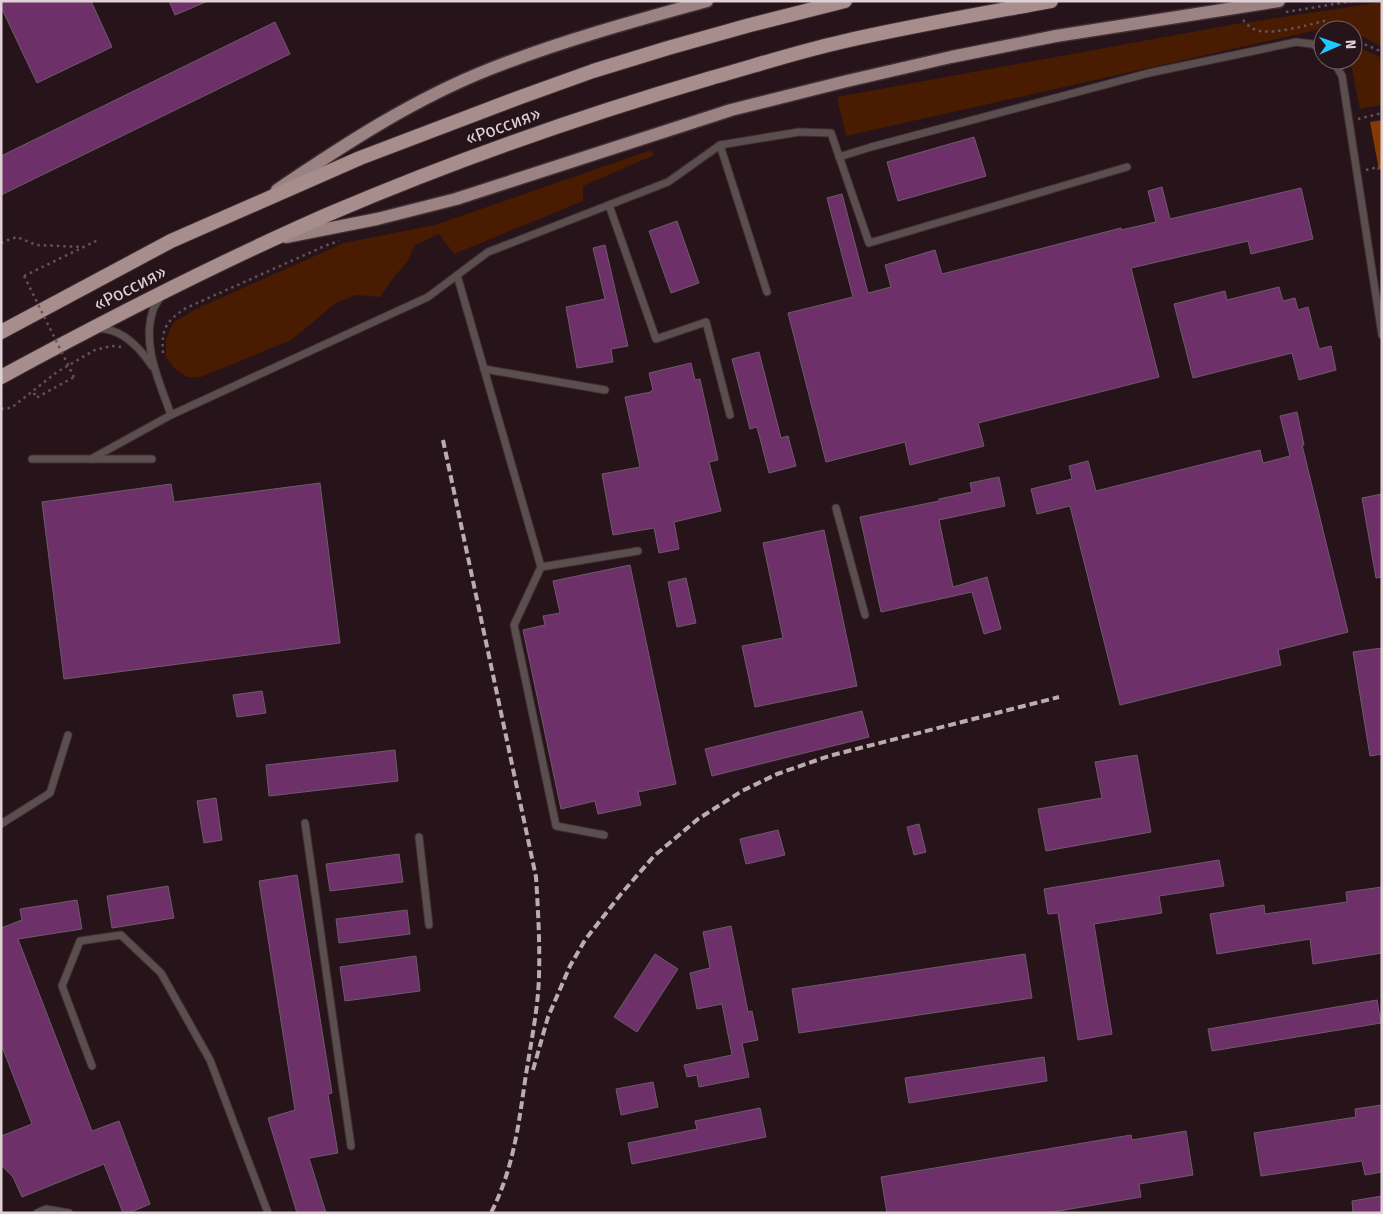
<svg xmlns="http://www.w3.org/2000/svg" width="1383" height="1214" font-family="'Fira Sans',sans-serif">
<style>
.green{fill:#491b00}
.forest{fill:#833a03}
.building{fill:#6e3069;stroke:#6d5b6b}
.lines{fill:none;stroke-linecap:round;stroke-linejoin:round}
.service-casing{stroke:#412e35;stroke-width:9}
.primary-casing{stroke:#412e35;stroke-width:15}
.trunk-casing{stroke:#412e35;stroke-width:16}
.path{stroke:#645258;stroke-width:2.5;stroke-dasharray:2.5 4;stroke-linecap:butt}
.service{stroke:#5a4f4e;stroke-width:7}
.primary{stroke:#9a8382;stroke-width:12}
.trunk{stroke:#a78e8c;stroke-width:14}
.rail{stroke:#bcacb2;stroke-width:4;stroke-dasharray:8 4;stroke-linecap:butt}
.path-bridge{stroke:#645258;stroke-width:2.5;stroke-dasharray:2.5 4;stroke-linecap:butt}
.labels{text-anchor:middle;stroke-width:4;stroke-linejoin:round;paint-order:stroke}
.street-label{font-size:18px;fill:#e0d1d6;stroke:#27141b}
</style>
<rect width="100%" height="100%" fill="#27141b"/>
<g class="green">
<polygon points="1382,2 1382,47 1356,33 1353,33 1353,30 1330,30 1321,29 846,136 837,97 1230,25"/>
<polygon points="1353,45 1382,58 1382,105 1360,109 1352,69 1347,60 1353,60"/>
<polygon points="651,150 654,155 583,186 583,201 454,254 439,234 415,245 407,262 394,277 380,297 356,295 336,303 291,340 201,377 188,377 176,370 166,357 166,340 173,323 196,309 344,243 435,225"/>
</g>
<polygon class="forest" points="1382,120 1382,169 1377,170 1378,165 1370,122"/>
<g class="building">
<polygon points="1,1 91,1 112,47 37,83 1,7"/>
<polygon points="169,1 208,1 175,15"/>
<polygon points="275,22 290,54 1,195 1,156"/>
<polygon points="974,137 986,176 898,201 887,162"/>
<polygon points="1162,187 1170,219 1301,188 1313,239 1251,254 1248,241 1131,268 1159,377 978,423 984,446 910,465 905,442 826,462 788,313 853,297 827,198 842,194 868,293 891,287 885,265 935,250 942,274 1121,228 1121,230 1156,222 1148,191"/>
<polygon points="677,221 699,283 671,293 649,231"/>
<polygon points="605,245 628,346 611,349 613,362 577,368 566,307 605,299 593,248"/>
<polygon points="1279,287 1283,301 1295,298 1298,310 1308,307 1319,349 1331,346 1336,370 1299,380 1292,353 1193,378 1174,304 1225,291 1227,300"/>
<polygon points="759,352 781,438 788,436 796,466 769,473 757,427 750,429 732,359"/>
<polygon points="691,363 695,380 700,379 718,460 709,462 721,511 674,522 679,549 659,553 654,528 613,535 602,474 640,467 625,397 651,392 651,391 653,390 649,373"/>
<polygon points="1297,412 1304,445 1302,445 1348,632 1278,650 1281,665 1120,705 1070,506 1037,514 1031,489 1072,479 1069,466 1088,461 1096,491 1260,450 1263,463 1290,456 1280,416"/>
<polygon points="999,477 1005,506 939,520 953,587 987,577 1001,629 984,634 972,592 881,612 860,517 939,501 939,499 972,492 970,483"/>
<polygon points="320,483 340,643 64,679 42,502 171,484 174,502"/>
<polygon points="1382,494 1382,577 1376,578 1362,498"/>
<polygon points="824,530 857,686 755,707 742,646 783,638 763,543"/>
<polygon points="630,565 676,784 638,792 641,805 598,814 595,801 561,809 523,630 545,625 543,616 560,613 553,581"/>
<polygon points="686,578 696,623 677,627 668,582"/>
<polygon points="1382,648 1382,754 1370,756 1353,652"/>
<polygon points="262,691 266,713 237,717 233,695"/>
<polygon points="862,711 869,737 712,776 705,749"/>
<polygon points="395,750 398,781 269,796 266,765"/>
<polygon points="1137,755 1151,832 1046,851 1038,809 1102,798 1095,762"/>
<polygon points="216,798 222,840 204,843 197,801"/>
<polygon points="919,824 926,852 914,855 907,827"/>
<polygon points="778,830 785,855 746,864 740,839"/>
<polygon points="399,854 403,882 330,891 326,864"/>
<polygon points="1219,860 1224,886 1159,896 1162,913 1094,924 1112,1034 1078,1040 1058,913 1048,914 1044,889"/>
<polygon points="297,875 332,1093 328,1094 338,1153 309,1158 326,1213 297,1213 268,1118 295,1110 259,881"/>
<polygon points="168,886 174,918 112,928 107,896"/>
<polygon points="1382,887 1382,953 1313,964 1310,939 1217,954 1210,914 1264,905 1265,914 1347,902 1346,892"/>
<polygon points="77,900 82,929 18,939 92,1131 119,1121 150,1204 129,1213 123,1213 104,1164 22,1197 13,1177 1,1165 1,1136 32,1124 1,1044 1,928 22,920 20,909"/>
<polygon points="407,910 410,934 339,943 336,919"/>
<polygon points="731,926 748,1012 752,1011 758,1040 742,1043 749,1077 699,1087 697,1075 687,1077 684,1065 732,1055 722,1004 697,1009 690,973 710,968 703,932"/>
<polygon points="655,954 678,969 637,1032 614,1017"/>
<polygon points="1025,954 1032,998 799,1033 792,989"/>
<polygon points="416,956 420,991 345,1001 340,967"/>
<polygon points="1377,1000 1381,1023 1212,1051 1208,1029"/>
<polygon points="1044,1057 1047,1081 909,1103 905,1078"/>
<polygon points="653,1082 658,1107 621,1115 616,1089"/>
<polygon points="1382,1105 1382,1172 1365,1175 1362,1161 1261,1176 1254,1133 1356,1117 1355,1109"/>
<polygon points="760,1108 766,1137 632,1164 628,1143 697,1129 695,1121"/>
<polygon points="1186,1131 1193,1175 1139,1184 1141,1197 1047,1213 887,1213 881,1177 1131,1135 1132,1140"/>
<polygon points="1382,1196 1382,1213 1353,1213 1352,1201"/>
</g>
<g class="lines">
<defs>
<g id="service">
<polyline points="1333,60 1342,76 1382,335"/>
<polyline points="720,145 767,292"/>
<polyline points="839,157 871,147 1149,73 1296,42 1312,44 1323,50"/>
<polyline points="609,205 656,339 706,322 730,415"/>
<polyline points="457,275 541,567 638,551"/>
<path d="M161,296c-3,5 -6,9 -8,14 -12,35 7,73 18,105"/>
<path d="M97,328c5,1 11,1 16,3 17,6 29,20 39,35"/>
<polyline points="484,369 605,390"/>
<polyline points="32,459 152,459"/>
<polyline points="91,459 171,415 428,297 488,252 668,182 720,145 799,132 831,133 869,243 1127,167"/>
<polyline points="836,508 865,615"/>
<polyline points="541,567 514,625 556,826 604,835"/>
<polyline points="305,823 351,1146"/>
<polyline points="1,824 50,793 68,735"/>
<polyline points="419,837 429,925"/>
<polyline points="92,1066 62,986 80,941 121,935 161,973 210,1060 268,1213"/>
<polyline points="37,1213 46,1209 69,1213"/>
</g>
<g id="primary">
<path d="M277,190c68,-46 137,-91 213,-121 71,-28 144,-48 217,-68"/>
<polyline points="286,237 377,219 456,199 731,110 847,81 951,57 1056,36 1279,1"/>
</g>
<g id="trunk">
<polyline points="1,332 171,241 360,158 518,98 593,71 668,48 750,25 845,1"/>
<path d="M1,377c107,-58 216,-114 328,-163 124,-53 252,-98 382,-136 43,-12 86,-26 130,-36 69,-16 140,-28 210,-41"/>
</g>
</defs>
<use href="#service" class="service-casing"/>
<use href="#primary" class="primary-casing"/>
<use href="#trunk" class="trunk-casing"/>
<g class="path">
<polyline points="1286,12 1353,1"/>
<path d="M1243,20c5,6 10,10 17,11 16,3 48,-6 64,-10l14,9"/>
<polyline points="1353,39 1382,52"/>
<polyline points="1358,119 1382,113"/>
<polyline points="1366,170 1382,166"/>
<polyline points="1,243 8,240 17,237 36,245 84,247"/>
<polyline points="24,276 100,239"/>
<path d="M163,353c-2,-24 3,-32 23,-45l141,-63 12,-4"/>
<polyline points="34,393 36,398 74,377"/>
<polyline points="1,409 11,408 57,372 95,350 111,346 121,347"/>
</g>
<use href="#service" class="service"/>
<use href="#primary" class="primary"/>
<use href="#trunk" class="trunk"/>
<g class="rail">
<path d="M443,440l93,437c2,33 4,66 3,99 -1,35 -9,71 -14,105 -7,48 -12,88 -34,132"/>
<polyline points="533,1070 548,1017 570,966 585,940 621,894 654,856 698,819 742,791 777,774 829,756 1059,697"/>
</g>
<polyline class="path-bridge" points="24,276 74,377"/>
</g>
<g class="labels">
<g class="street-label">
<text transform="translate(503 126) rotate(-20)" y="6">«Россия»</text>
<text transform="translate(130 288) rotate(-27)" y="6">«Россия»</text>
</g>
</g>
<rect width="1383" height="1214" fill="none" stroke="#e0d1d6" stroke-width="5"/>
<g transform="translate(1338 45) rotate(88)"><circle r="24" fill="#27141b" stroke="#716066"/>
<path d="M0-4L9 19L0 12L-9 19Z" fill="#1fc9fd"/>
<text y="-8" font-size="14" font-weight="bold" text-anchor="middle" fill="#e0d1d6">N</text>
</g>
</svg>
